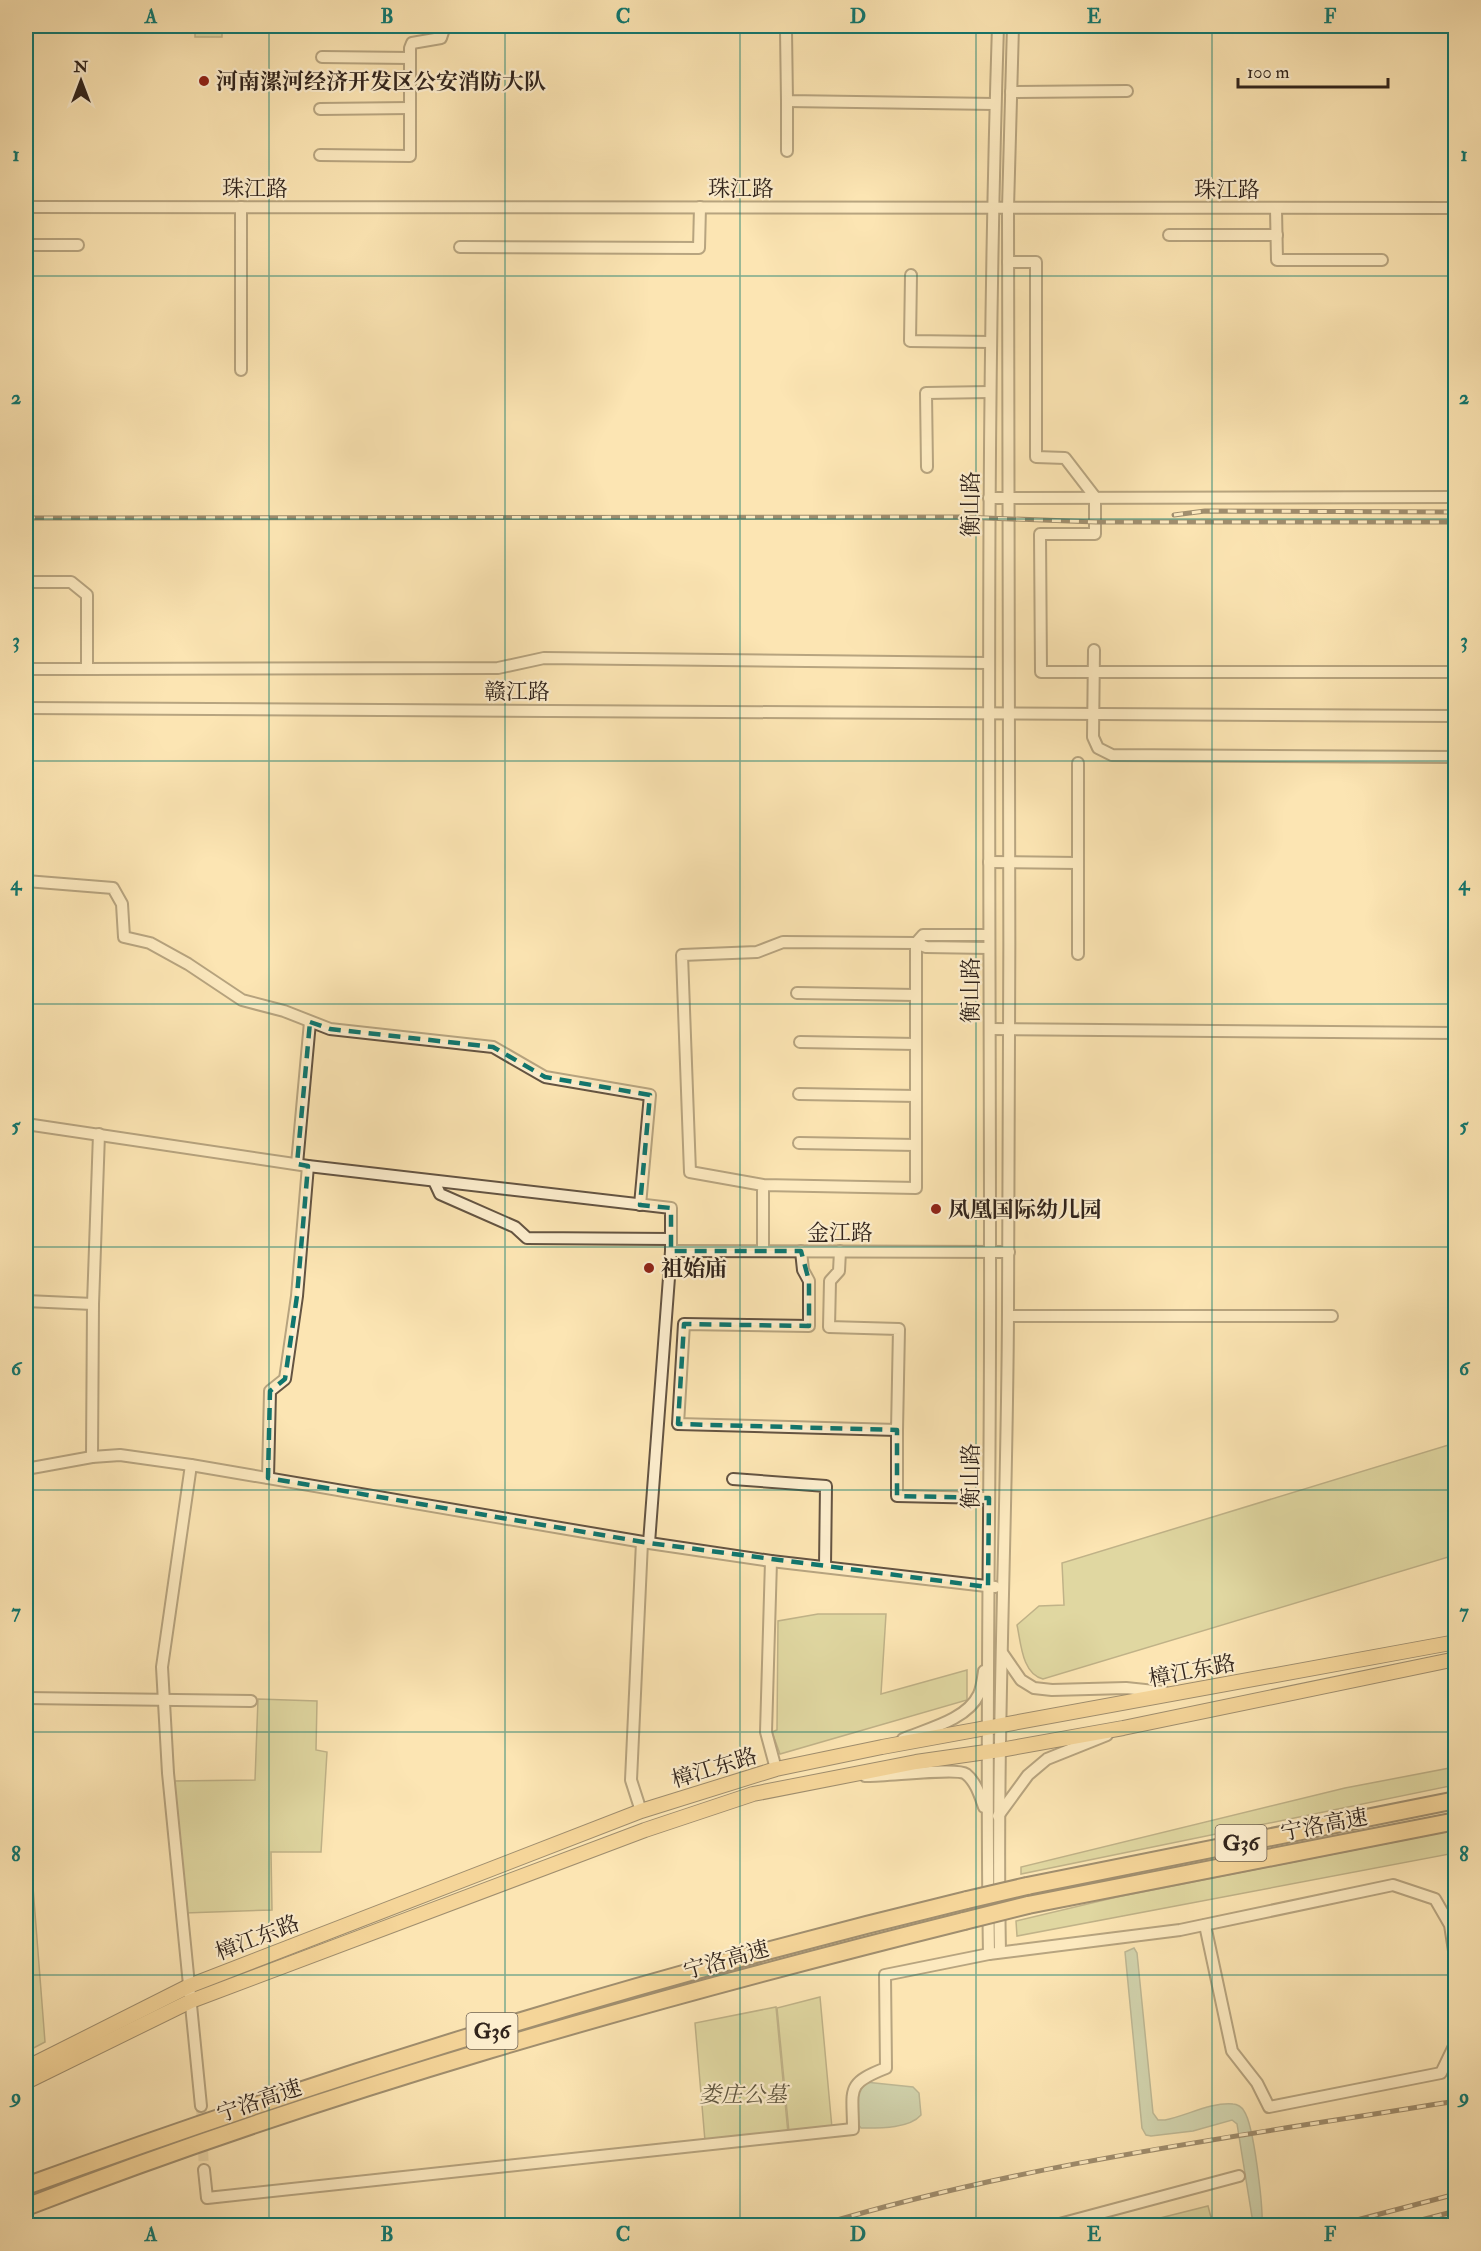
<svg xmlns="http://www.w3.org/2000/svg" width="1481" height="2251" font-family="'IM FELL Double Pica','Noto Serif SC',serif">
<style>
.green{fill:#bfc58c;stroke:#787454;stroke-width:1.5}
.water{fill:#a0bfa9;stroke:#748171;stroke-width:1.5}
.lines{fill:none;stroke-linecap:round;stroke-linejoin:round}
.minor-tunnel{stroke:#d3be95;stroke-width:10;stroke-dasharray:10 5;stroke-linecap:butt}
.minor-casing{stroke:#645442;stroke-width:14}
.major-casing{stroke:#31241c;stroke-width:16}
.highway-casing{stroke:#31241c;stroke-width:20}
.minor{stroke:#fdeece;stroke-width:10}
.major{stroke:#eec27a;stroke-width:14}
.highway{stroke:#eec27a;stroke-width:16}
.rail-casing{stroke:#31241c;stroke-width:5}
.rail{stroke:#fdeece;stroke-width:3;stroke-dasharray:9;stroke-linecap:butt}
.highway-bridge-casing{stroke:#31241c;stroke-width:20;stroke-linecap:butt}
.highway-bridge{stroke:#eec27a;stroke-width:16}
.marked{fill:none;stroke:#0f766e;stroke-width:4.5;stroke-dasharray:12 8;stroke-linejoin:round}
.grid{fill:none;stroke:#0f766e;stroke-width:1.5;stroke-opacity:0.55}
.poi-dot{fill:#8f2418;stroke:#fdeece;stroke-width:2}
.labels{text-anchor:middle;stroke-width:4.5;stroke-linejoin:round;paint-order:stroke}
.shield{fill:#fdeece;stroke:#6e6151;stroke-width:1.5}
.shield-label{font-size:21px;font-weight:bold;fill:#31241c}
.poi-label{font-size:22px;font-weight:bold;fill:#31241c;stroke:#fdeece;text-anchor:start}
.street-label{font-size:22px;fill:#31241c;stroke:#fdeece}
.park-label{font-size:22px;font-style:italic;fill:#5c543e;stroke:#fdeece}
.neatline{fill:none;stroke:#0f766e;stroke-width:2}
.grid-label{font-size:20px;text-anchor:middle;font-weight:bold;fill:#0f766e}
</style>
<rect width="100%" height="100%" fill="#fce5b3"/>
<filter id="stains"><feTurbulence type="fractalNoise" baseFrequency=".00333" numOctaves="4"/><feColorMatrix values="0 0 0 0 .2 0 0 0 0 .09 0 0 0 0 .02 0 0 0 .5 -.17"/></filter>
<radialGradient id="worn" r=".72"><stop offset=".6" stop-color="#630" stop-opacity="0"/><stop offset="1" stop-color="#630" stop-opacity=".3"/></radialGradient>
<g class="green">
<rect x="195" y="26" width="27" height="11"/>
<path d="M1455,1443v112l-412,124c-21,-5 -22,-36 -26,-54l22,-19 25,-1 -2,-42z"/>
<polygon points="818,1614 886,1614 881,1694 967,1670 967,1700 780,1754 772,1732 777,1730 778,1621"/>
<polygon points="258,1699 317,1701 316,1750 327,1752 321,1852 271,1852 272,1910 185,1913 173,1781 255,1780"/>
<polygon points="1455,1767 1455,1785 1021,1874 1021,1867 1345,1788"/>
<polygon points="28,1823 45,2042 26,2052 26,1824"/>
<polygon points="1455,1830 1455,1853 1017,1936 1016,1921 1117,1897"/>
<polygon points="820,1997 832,2128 789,2132 777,2008"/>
<polygon points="776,2007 788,2133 705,2141 695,2023"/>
<polygon points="1208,2206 1213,2225 1158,2225 1156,2219"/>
</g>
<g class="water">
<path d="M1134,1948l3,5 16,160 5,7h7c21,-4 46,-18 68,-16 4,0 9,3 11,7 10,14 19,95 18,114h-8l-1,-2 -16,-99 -5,-4 -39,11 -42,5 -5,-1 -4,-7 -17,-176z"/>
<path d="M865,2082l48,5 6,6 2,22c-12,14 -43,13 -60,13l-4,-5v-34z"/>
</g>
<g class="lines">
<polyline class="minor-tunnel" points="201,2106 204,2170"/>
<defs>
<g id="minor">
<polyline points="786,30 787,101 995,104"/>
<polyline points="322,57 410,58"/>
<polyline points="1011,92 1127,91"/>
<polyline points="320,109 410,108"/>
<polyline points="787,151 787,101"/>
<polyline points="320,155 410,156 410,48 412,43 441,38 445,26"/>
<polyline points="26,207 1456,208"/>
<polyline points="241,207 241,370"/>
<polyline points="1276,209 1277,260 1382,260"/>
<polyline points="1169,235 1277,235"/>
<polyline points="26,245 78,245"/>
<polyline points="460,247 699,248 700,207"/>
<polyline points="1008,262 1036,262 1036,457 1065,458 1095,497 1095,534 1040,534 1041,672 1456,672"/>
<polyline points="911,275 910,341 990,342"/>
<polyline points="927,467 926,393 990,392"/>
<polyline points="989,498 1456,497"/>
<polyline points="26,582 71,582 87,595 87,669 26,669"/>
<polyline points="1094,650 1093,737 1098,748 1112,755 1456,757"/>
<polyline points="87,669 498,668 544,658 988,663"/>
<polyline points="26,708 1456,716"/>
<polyline points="1078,763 1078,954"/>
<polyline points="989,862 1078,863"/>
<polyline points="26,881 113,888 122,904 124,937 150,943 188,964 242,1000 284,1011 330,1029 493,1047 545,1077 650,1095 640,1205"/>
<polyline points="989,935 923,935 916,943 926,947 989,948"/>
<polyline points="797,993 916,995"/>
<polyline points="990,1029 1456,1033"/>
<polyline points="800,1042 916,1044"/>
<polyline points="799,1094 916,1096"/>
<polyline points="26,1124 308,1166 671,1208 671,1251 649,1543"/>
<polyline points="799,1143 916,1145"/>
<polyline points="297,1164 310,1022"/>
<polyline points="434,1181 440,1194 515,1227 527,1238 671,1239"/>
<polyline points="763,1185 690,1172 682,955 757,952 783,942 916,943 916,1188 763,1185 763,1251"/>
<polyline points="671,1251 1009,1252"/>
<polyline points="801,1251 803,1270 809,1281 809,1326 684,1324 678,1424 897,1430 899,1329 829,1327 830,1281 839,1271 840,1251"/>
<polyline points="26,1301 93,1304"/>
<polyline points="1008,1316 1332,1316"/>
<polyline points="897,1430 897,1496 989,1498"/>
<polyline points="92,1457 93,1304 99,1134"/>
<polyline points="191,1465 162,1667 168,1773 201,2106"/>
<polyline points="26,1469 92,1457 120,1455 191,1465 649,1543 771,1561 995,1587"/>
<polyline points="268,1478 270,1391 285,1379 297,1296 308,1166"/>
<polyline points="733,1479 826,1486 825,1567"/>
<polyline points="771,1561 766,1732 776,1769"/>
<polyline points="1003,1654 1021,1680 1034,1688 1052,1690 1126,1688 1164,1692"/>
<polyline points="26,1698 251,1701"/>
<path d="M903,1739c24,-10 64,-19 76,-45 3,-7 4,-16 5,-23"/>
<path d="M865,1776c19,1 91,-9 101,-2 10,8 14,22 18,33"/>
<polyline points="641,1811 631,1780 642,1542"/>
<polyline points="998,1816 1028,1775 1047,1759 1107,1735"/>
<polyline points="1205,1925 1232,2051 1257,2083 1269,2107 1441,2073 1456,2042"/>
<path d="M1000,1952c-4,-213 7,-426 8,-640 3,-368 0,-736 0,-1104l5,-182"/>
<path d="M989,1954c-4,-236 2,-472 1,-707 0,-408 -5,-815 8,-1221"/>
<path d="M204,2170l3,28 646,-69c0,-40 -8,-45 33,-61l-1,-93 104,-21 191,-24 213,-45 42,14 15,26 6,39"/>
<polyline points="1052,2226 1239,2176"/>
</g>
<g id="major">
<polyline points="26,2068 189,1986 641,1811 776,1769 882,1747 1456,1642"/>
<polyline points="26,2082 191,2001 645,1830 753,1794 916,1762 1000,1750 1123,1728 1456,1659"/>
</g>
<g id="highway">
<polyline points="1027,1886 1456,1800"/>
<polyline points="1028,1905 1456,1821"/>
<path d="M26,2186c307,-112 622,-209 941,-286"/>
<path d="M26,2207c305,-118 621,-207 938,-286"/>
</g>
</defs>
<use href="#minor" class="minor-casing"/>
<use href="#major" class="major-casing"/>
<use href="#highway" class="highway-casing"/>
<use href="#minor" class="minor"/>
<use href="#major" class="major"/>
<use href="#highway" class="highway"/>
<defs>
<g id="rail">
<polyline points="1174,515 1205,511 1456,512"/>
<polyline points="26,518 960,517 1096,522 1456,522"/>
<path d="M817,2226c208,-63 425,-90 639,-125"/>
<polyline points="1334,2226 1456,2194"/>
<polyline points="1398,2226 1456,2211"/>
</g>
</defs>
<use href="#rail" class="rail-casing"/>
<use href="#rail" class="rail"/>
<defs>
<g id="highway-bridge">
<polyline points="967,1900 1027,1886"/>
<polyline points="964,1921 1028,1905"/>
</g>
</defs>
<use href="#highway-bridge" class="highway-bridge-casing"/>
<use href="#highway-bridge" class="highway-bridge"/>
</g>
<path d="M0 0H1481V2251H0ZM310,1022l20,7 163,18 52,30 105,18 -10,110 31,3v43h130l8,30v45l-125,-2 -6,100 219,6v66l92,2 -1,89 -339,-44 -381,-65 2,-87 15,-12 12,-83 11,-130 -11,-2z" fill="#fce5b3" fill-opacity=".55" fill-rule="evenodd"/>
<path class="marked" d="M310,1022l20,7 163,18 52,30 105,18 -10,110 31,3v43h130l8,30v45l-125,-2 -6,100 219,6v66l92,2 -1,89 -339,-44 -381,-65 2,-87 15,-12 12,-83 11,-130 -11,-2z"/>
<path class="grid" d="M269,26v2200M505,26v2200M740,26v2200M976,26v2200M1212,26v2200M26,276h1430M26,519h1430M26,761h1430M26,1004h1430M26,1247h1430M26,1490h1430M26,1732h1430M26,1975h1430"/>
<g class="poi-dot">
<circle cx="204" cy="81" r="6"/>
<circle cx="936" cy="1209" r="6"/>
<circle cx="649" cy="1268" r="6"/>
</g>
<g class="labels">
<g class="shield">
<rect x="1215.5" y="1825" width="51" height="36" rx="4.5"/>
<rect x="466.5" y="2013" width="51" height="36" rx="4.5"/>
</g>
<g class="shield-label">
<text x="1241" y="1850">G36</text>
<text x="492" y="2038">G36</text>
</g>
<g class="poi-label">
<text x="216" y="89">河南漯河经济开发区公安消防大队</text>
<text x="948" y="1217">凤凰国际幼儿园</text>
<text x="661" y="1276">祖始庙</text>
</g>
<g class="street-label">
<text x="255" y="196">珠江路</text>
<text x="741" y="196">珠江路</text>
<text x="1227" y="197">珠江路</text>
<text transform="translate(970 504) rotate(-90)" y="8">衡山路</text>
<text x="517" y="699">赣江路</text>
<text transform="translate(970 990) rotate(-90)" y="8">衡山路</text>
<text x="840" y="1240">金江路</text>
<text transform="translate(970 1476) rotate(-90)" y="8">衡山路</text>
<text transform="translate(1192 1670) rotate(-11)" y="8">樟江东路</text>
<text transform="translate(714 1767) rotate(-17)" y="8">樟江东路</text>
<text transform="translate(1324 1824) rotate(-11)" y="8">宁洛高速</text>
<text transform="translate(257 1937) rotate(-21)" y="8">樟江东路</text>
<text transform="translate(726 1959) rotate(-16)" y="8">宁洛高速</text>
<text transform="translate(259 2100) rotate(-19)" y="8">宁洛高速</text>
</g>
<g class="park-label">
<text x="743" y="2102">娄庄公墓</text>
</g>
</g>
<rect width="1481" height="2251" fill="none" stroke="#fce5b3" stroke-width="66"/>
<g transform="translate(81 81)" stroke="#fdeece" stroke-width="4.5" paint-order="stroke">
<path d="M0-4.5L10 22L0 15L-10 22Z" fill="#31241c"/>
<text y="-9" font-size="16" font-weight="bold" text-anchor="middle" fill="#31241c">N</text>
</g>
<path d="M1238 78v9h150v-9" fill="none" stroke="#31241c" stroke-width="3"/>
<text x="1247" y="78" font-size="18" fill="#31241c" stroke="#fdeece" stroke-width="4.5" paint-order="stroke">100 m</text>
<rect x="33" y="33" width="1415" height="2185" class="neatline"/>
<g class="grid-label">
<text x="151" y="23">A</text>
<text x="387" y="23">B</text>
<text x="623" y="23">C</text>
<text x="858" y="23">D</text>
<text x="1094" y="23">E</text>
<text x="1330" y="23">F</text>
<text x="16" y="161">1</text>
<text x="1464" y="161">1</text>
<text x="16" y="404">2</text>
<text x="1464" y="404">2</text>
<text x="16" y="647">3</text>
<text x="1464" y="647">3</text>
<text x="16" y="890">4</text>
<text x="1464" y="890">4</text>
<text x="16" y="1132">5</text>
<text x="1464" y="1132">5</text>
<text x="16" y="1375">6</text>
<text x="1464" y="1375">6</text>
<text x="16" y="1618">7</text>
<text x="1464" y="1618">7</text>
<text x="16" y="1861">8</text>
<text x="1464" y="1861">8</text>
<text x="16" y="2103">9</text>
<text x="1464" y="2103">9</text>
<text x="151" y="2241">A</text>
<text x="387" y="2241">B</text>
<text x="623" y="2241">C</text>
<text x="858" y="2241">D</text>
<text x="1094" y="2241">E</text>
<text x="1330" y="2241">F</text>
</g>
<rect width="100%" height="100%" filter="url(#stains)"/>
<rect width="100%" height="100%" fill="url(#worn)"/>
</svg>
